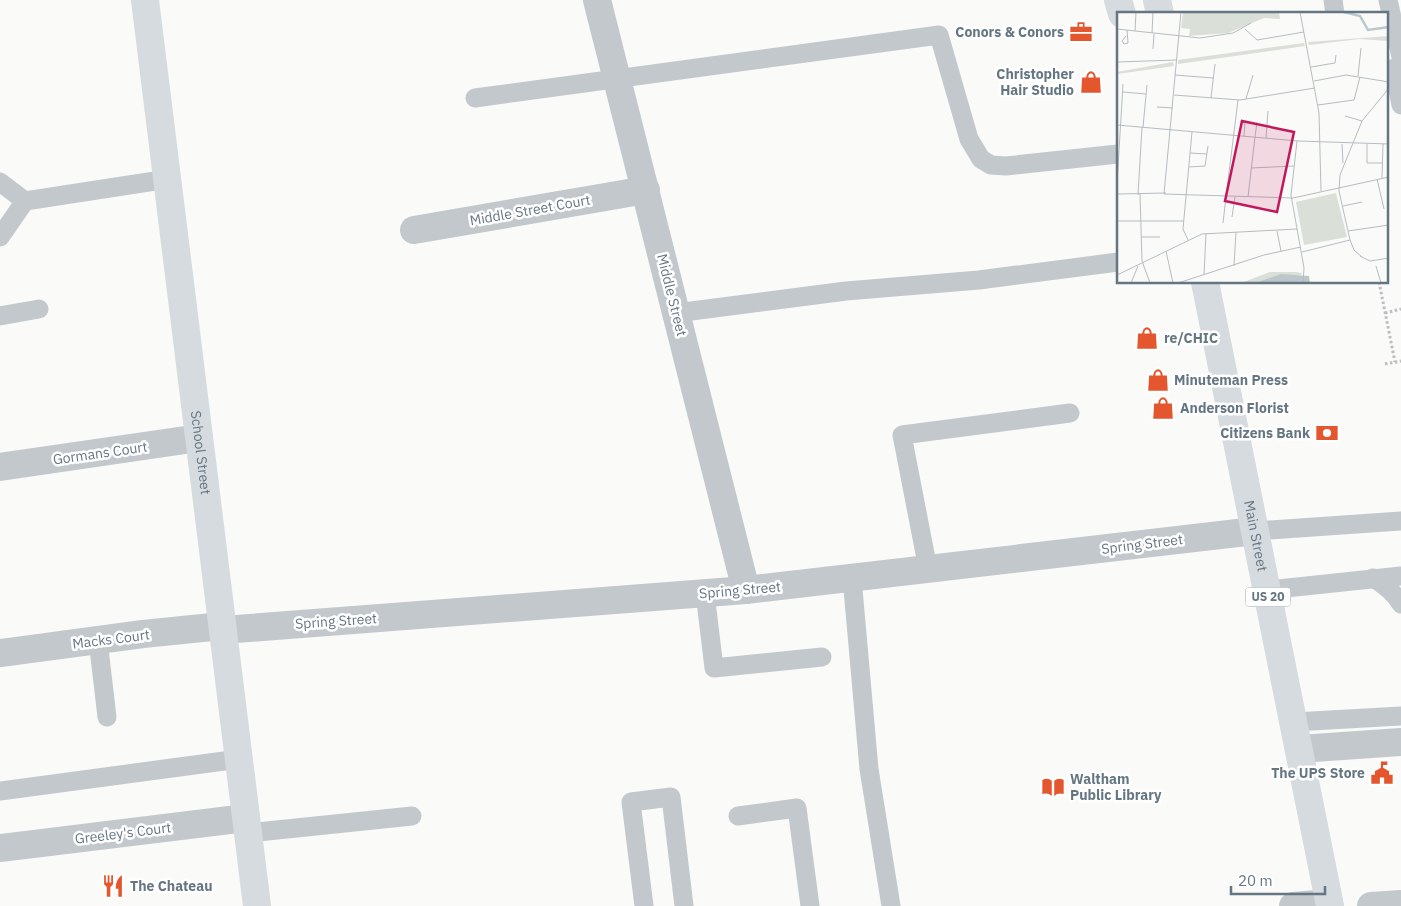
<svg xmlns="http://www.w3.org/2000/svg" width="1401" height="906" font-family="'IBM Plex Sans',sans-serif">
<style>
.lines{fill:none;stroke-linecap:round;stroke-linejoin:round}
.path{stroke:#bbbfc2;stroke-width:3;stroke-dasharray:2.5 2.5;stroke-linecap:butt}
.lane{stroke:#c3c8cc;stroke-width:19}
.street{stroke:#c3c8cc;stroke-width:28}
.secondary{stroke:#d6dbdf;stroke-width:28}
.primary{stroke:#d6dbdf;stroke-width:28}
.labels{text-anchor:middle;stroke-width:5;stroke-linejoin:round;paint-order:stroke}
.shield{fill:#fff;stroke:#939fa8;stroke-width:1}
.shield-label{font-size:12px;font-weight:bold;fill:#657683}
.poi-label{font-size:14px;font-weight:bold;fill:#657683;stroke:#fff;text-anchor:start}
.street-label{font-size:14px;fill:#657683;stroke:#fff}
.inset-river{fill:none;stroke:#bbc7cb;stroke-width:2.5}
.inset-road{fill:none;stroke:#b5bdc2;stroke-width:1}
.view{fill:#c2185b;fill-opacity:0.15;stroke:#c2185b;stroke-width:2.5}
.inset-edge{fill:none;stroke:#657683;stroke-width:2.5}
</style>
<rect width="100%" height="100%" fill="#fafaf8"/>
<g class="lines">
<g class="path">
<polyline points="1379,282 1395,362"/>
<polyline points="1385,313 1401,309"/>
<polyline points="1385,364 1401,361"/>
</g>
<g class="lane">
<polyline points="1333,0 1335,14"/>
<polyline points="1388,0 1401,57"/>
<polyline points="1394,68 1401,105"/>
<polyline points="475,98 939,35 969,139 981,159 991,165 1006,166 1118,154"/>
<polyline points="0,182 25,201"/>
<polyline points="0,237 25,201 168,179"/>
<polyline points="676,313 846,291 979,280 1118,262"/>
<polyline points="0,316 39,309"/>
<polyline points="1255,531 1401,521"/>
<polyline points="928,569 902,435 1070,413"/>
<polyline points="852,578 869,769 891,906"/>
<path d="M1373,578c12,7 21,14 28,26"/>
<polyline points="1267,590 1401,576"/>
<polyline points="705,593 714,668 822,657"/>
<polyline points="98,640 107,717"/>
<polyline points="1294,722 1401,716"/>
<polyline points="0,791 239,759"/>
<polyline points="738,816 797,808 810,906"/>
<polyline points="248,833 412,816"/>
<polyline points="644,906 631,802 671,797 684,906"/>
</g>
<g class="street">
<polyline points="597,0 746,590"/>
<polyline points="414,230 646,190"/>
<polyline points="0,467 199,438"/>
<polyline points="223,630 746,590 1255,531"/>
<polyline points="0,653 143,634 222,626"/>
<polyline points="1299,749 1401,742"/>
<polyline points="0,848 246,818"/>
<polyline points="1293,906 1329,903"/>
<polyline points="1371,906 1401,904"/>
</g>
<path class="secondary" id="s1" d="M145,0l112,906"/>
<g class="primary">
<polyline points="1118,0 1122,14"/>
<polyline points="1157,0 1160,14"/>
<path id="s2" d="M1205,282l125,624"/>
</g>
</g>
<defs>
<symbol id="office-bare" viewBox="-9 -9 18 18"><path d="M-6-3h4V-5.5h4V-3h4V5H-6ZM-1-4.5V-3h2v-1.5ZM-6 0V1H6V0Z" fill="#e4572e" stroke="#fff" stroke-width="2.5" paint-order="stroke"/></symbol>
<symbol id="shop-bare" viewBox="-9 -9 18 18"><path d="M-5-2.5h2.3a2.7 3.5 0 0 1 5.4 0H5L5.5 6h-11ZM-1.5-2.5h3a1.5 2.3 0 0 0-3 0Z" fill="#e4572e" stroke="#fff" stroke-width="2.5" paint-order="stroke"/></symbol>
<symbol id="bank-bare" viewBox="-9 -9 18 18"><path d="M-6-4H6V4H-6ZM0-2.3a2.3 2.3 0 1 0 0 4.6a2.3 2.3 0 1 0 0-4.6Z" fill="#e4572e" stroke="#fff" stroke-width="2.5" paint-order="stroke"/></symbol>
<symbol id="civic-bare" viewBox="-9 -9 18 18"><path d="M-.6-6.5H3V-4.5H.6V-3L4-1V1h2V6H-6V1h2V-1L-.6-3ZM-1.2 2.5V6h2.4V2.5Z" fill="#e4572e" stroke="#fff" stroke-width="2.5" paint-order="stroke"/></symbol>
<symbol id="library-bare" viewBox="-9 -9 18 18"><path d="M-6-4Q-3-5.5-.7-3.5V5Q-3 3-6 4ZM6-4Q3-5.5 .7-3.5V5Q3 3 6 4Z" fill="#e4572e" stroke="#fff" stroke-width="2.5" paint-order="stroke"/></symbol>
<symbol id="restaurant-bare" viewBox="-9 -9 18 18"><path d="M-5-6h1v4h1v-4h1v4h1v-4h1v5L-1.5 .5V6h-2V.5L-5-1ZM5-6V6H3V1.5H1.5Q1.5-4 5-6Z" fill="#e4572e" stroke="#fff" stroke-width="2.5" paint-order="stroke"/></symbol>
</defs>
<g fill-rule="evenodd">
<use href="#office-bare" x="1065" y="16" width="32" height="32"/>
<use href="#shop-bare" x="1075" y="66" width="32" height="32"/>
<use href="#shop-bare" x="1131" y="322" width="32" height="32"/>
<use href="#shop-bare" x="1142" y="364" width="32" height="32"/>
<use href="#shop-bare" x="1147" y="392" width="32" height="32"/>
<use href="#bank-bare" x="1311" y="417" width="32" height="32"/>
<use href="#civic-bare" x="1366" y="757" width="32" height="32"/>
<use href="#library-bare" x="1037" y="771" width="32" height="32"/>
<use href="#restaurant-bare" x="97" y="870" width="32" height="32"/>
</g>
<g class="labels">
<rect class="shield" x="1245.5" y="587.5" width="45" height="19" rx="4"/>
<g class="shield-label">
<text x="1268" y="601">US 20</text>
</g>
<g class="poi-label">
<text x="1064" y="37" text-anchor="end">Conors &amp; Conors</text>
<text x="1074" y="79" text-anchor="end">Christopher<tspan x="1074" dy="16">Hair Studio</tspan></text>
<text x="1164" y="343">re/CHIC</text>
<text x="1174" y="385">Minuteman Press</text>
<text x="1180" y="413">Anderson Florist</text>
<text x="1310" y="438" text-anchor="end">Citizens Bank</text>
<text x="1365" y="778" text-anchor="end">The UPS Store</text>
<text x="1070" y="784">Waltham<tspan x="1070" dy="16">Public Library</tspan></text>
<text x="130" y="891">The Chateau</text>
</g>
<g class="street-label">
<text transform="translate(530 210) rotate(-10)" y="5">Middle Street Court</text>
<text transform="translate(672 295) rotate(76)" y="5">Middle Street</text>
<text transform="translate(100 453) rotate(-8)" y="5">Gormans Court</text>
<text dy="5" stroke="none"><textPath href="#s1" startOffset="456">School Street</textPath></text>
<text dy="5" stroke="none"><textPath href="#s2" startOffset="259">Main Street</textPath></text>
<text transform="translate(1142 544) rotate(-7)" y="5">Spring Street</text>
<text transform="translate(740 590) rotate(-5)" y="5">Spring Street</text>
<text transform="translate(336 621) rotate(-4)" y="5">Spring Street</text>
<text transform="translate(111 639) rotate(-7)" y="5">Macks Court</text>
<text transform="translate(123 833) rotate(-7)" y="5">Greeley's Court</text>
</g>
</g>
<g transform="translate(1117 12)">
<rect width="271" height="271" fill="#fafaf8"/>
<path d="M66,0h96l1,7 -16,-1 -36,15 -39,3 1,-7 -9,-1zM272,24l-1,5 -28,-2 -51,6 -1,-3zM187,31l1,3 -127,18v-4zM56,50l1,4 -57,8v-2zM219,181l11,44 -43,8 -8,-43zM153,260h25l7,1 -1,2h-22l-24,8h-14z" fill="#dadfd7"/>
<path d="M164,262l28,2 1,7h-55z" fill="#bbc7cb"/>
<path class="inset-river" d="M227,0l16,4 8,14 21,-3"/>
<path class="inset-road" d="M183,0l19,101 2,78M0,17l83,9 33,-5 18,-10M128,17l12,11 47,-8M18,19l1,-19M35,21l1,-21M9,24l-4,5 2,3 4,-1 -1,-13M36,37l1,-15M0,50l60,-2M194,55l24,-4 1,-8M58,63l38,3M241,64l3,-28M197,69l32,-6 43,7M6,80l23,2M57,83l66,5 75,-12M94,86l4,-34M129,87l7,-24M201,93l36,-5 6,-23M40,95l16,1M228,104l17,5M0,113l181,16 91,3M26,115l4,-42M127,124l1,-15M138,125l2,-15M149,126l2,-27M225,132l1,19M250,132v19h15M73,141l17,1M72,155l16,-1 3,-20M134,156l43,-2M265,166l1,-34M260,167l7,30M0,172l6,-100M0,182l49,-1M23,182l2,67 8,22M47,182l129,4 96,-21M47,182l17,-182M21,183l4,-68M174,183l6,-54M174,183l13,73 -1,15M109,185l12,-97M131,185l7,-60M226,194l19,-4M115,205l3,-20M0,209h67M106,211l3,-26M160,219l4,20M231,219l41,-6M24,225h19M71,228l-5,-11 9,-97M49,239l7,32M185,240l48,-12M243,244l10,5 19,-3M245,245l-8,-7 -4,-10 -11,-49 1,-16 22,-54 27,-33M117,254l2,-34M259,254l5,17M0,263l85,-41 95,-5M87,263l2,-42M14,271l7,-17M61,271l86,-28 37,-8"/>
<path class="view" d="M125,109l52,11 -17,80 -52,-11z"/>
<rect width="271" height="271" class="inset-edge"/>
</g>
<path d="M1231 886v8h94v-8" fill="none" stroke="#657683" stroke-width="2.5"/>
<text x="1238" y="886" font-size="15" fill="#657683" stroke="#ffffff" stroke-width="4" paint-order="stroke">20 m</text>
</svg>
